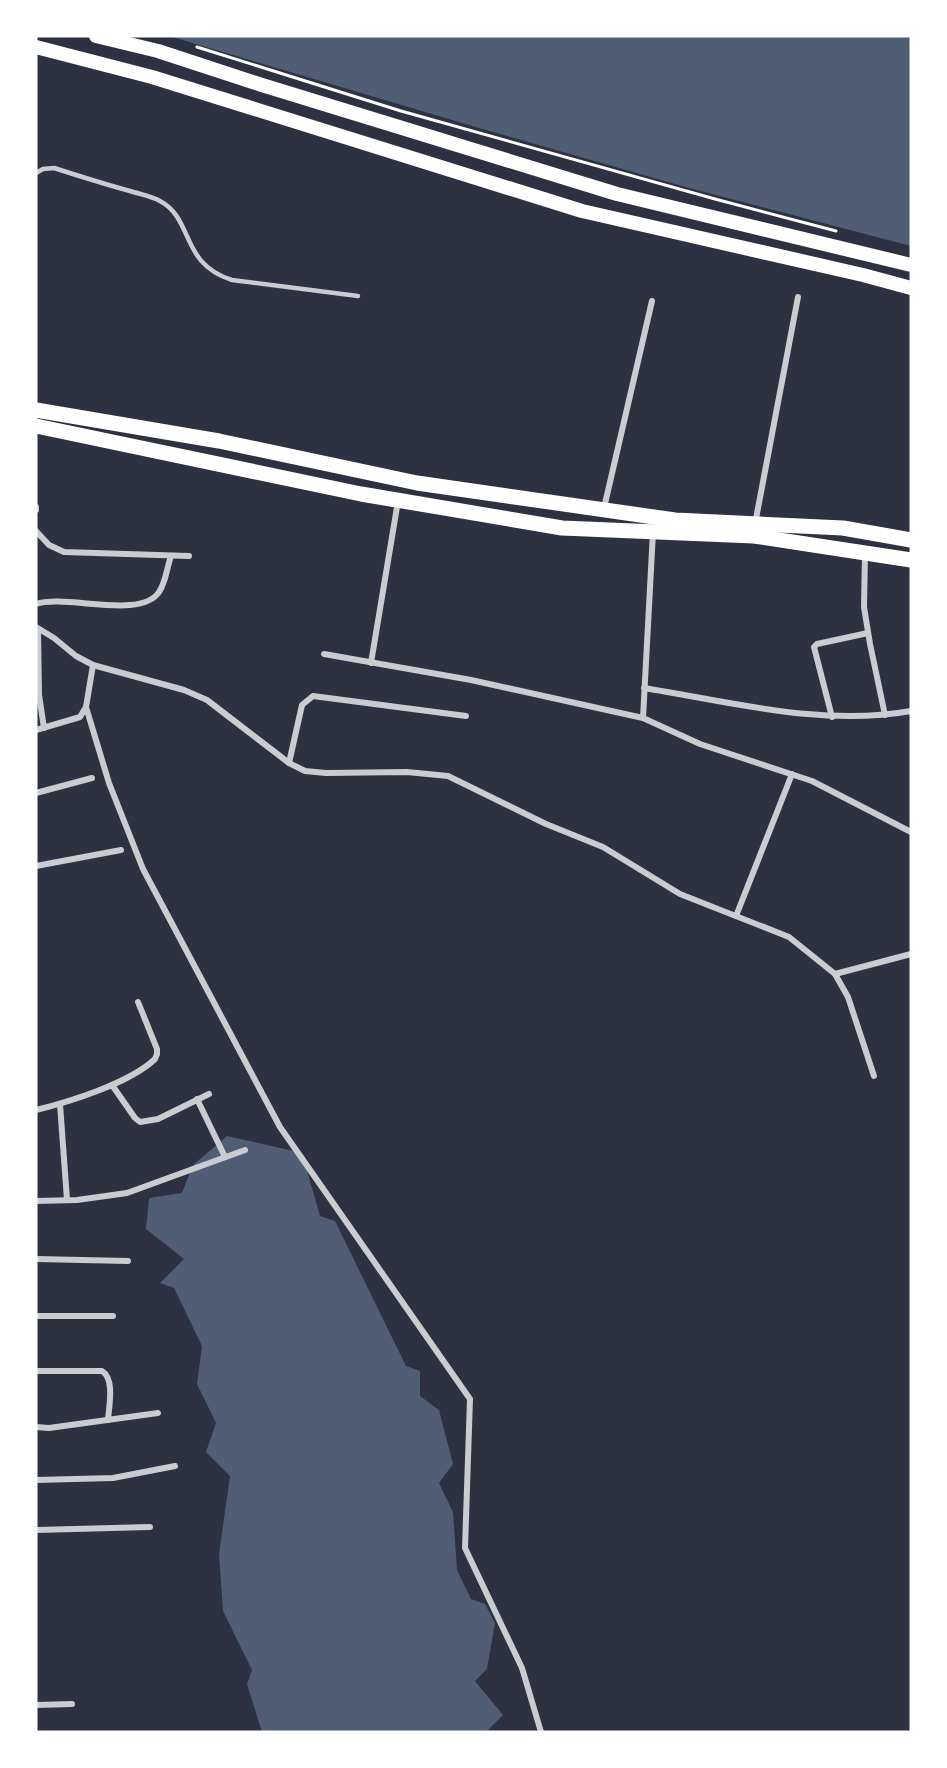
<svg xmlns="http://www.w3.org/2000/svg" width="947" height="1768" font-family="Montserrat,sans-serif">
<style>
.water{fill:#4f5d75}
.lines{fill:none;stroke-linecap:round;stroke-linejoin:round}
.path{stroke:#fff;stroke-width:3}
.service{stroke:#caccd0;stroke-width:4.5}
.minor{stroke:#caccd0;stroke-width:6}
.primary{stroke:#fff;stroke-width:14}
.trunk{stroke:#fff;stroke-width:15}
</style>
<rect width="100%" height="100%" fill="#2d3142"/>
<g class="water">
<polygon points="169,36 911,36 911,246 689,188 479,128"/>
<polygon points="227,1136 302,1153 320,1216 335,1221 406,1366 420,1371 420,1396 439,1410 453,1464 439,1483 453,1512 457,1570 471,1599 485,1604 495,1623 487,1669 475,1681 503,1715 486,1732 262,1732 247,1684 252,1670 223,1611 219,1554 230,1476 206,1452 216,1423 197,1384 202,1346 174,1288 160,1283 184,1259 146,1229 149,1198 182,1193 193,1165"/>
</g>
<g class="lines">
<polyline class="path" points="197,47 401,111 715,199 836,231"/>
<path class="service" d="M36,173l7,-4 11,-1c25,8 50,16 76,23 9,3 22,5 30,10 34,18 20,63 72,79l126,16"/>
<g class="minor">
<polyline points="36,507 36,510"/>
<polyline points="604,508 652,301"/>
<polyline points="755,524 798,297"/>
<polyline points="36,531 49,545 64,552 189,556"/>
<polyline points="653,532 643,718 700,744 812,781 911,832"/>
<polyline points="865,553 864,607 870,644 885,715"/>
<path d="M36,604c30,-10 105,16 123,-12 7,-10 8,-25 12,-36"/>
<polyline points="36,627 54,638 76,656 93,665 184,690 207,700 289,763 305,771 326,773 407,772 448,776 546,824 603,847 680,894 789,937 835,974 848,997 874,1076"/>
<polyline points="38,629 39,695 44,728"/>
<polyline points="324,654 471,680 643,718"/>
<polyline points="371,663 398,501"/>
<path d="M644,688c87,14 179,39 267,23"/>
<polyline points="86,707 109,783 143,869 280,1127 470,1399 465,1548 522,1668 541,1732"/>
<polyline points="832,717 814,647 817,644 868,633"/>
<polyline points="36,730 80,717 86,707 93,665"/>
<polyline points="289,763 302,705 313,696 466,716"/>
<polyline points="36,793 92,778"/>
<polyline points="36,866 121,850"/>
<polyline points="736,916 792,774"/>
<polyline points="835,974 911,954"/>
<polyline points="112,1085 135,1118 140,1122 158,1119 209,1094"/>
<polyline points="197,1099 225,1157"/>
<polyline points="60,1104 67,1200"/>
<path d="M36,1110c33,-8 94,-27 119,-51l2,-5v-5l-19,-47"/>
<polyline points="36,1201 77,1200 127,1193 245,1150"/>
<polyline points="36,1259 128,1261"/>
<polyline points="36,1316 113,1316"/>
<path d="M36,1371h66c13,8 7,35 6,49"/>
<polyline points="36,1427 49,1428 158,1413"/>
<polyline points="36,1480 113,1478 175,1466"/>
<polyline points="36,1530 150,1527"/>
<polyline points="36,1705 72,1704"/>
</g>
<g class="primary">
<polyline points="96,36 158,51 262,85 617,194 911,265"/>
<polyline points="36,47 152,77 582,211 863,275 911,288"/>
</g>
<g class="trunk">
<polyline points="36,410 219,441 417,483 675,520 843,528 911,540"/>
<polyline points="36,426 361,494 562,528 754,536 911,560"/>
</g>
</g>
<rect width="947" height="1768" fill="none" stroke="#ffffff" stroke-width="75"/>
</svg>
